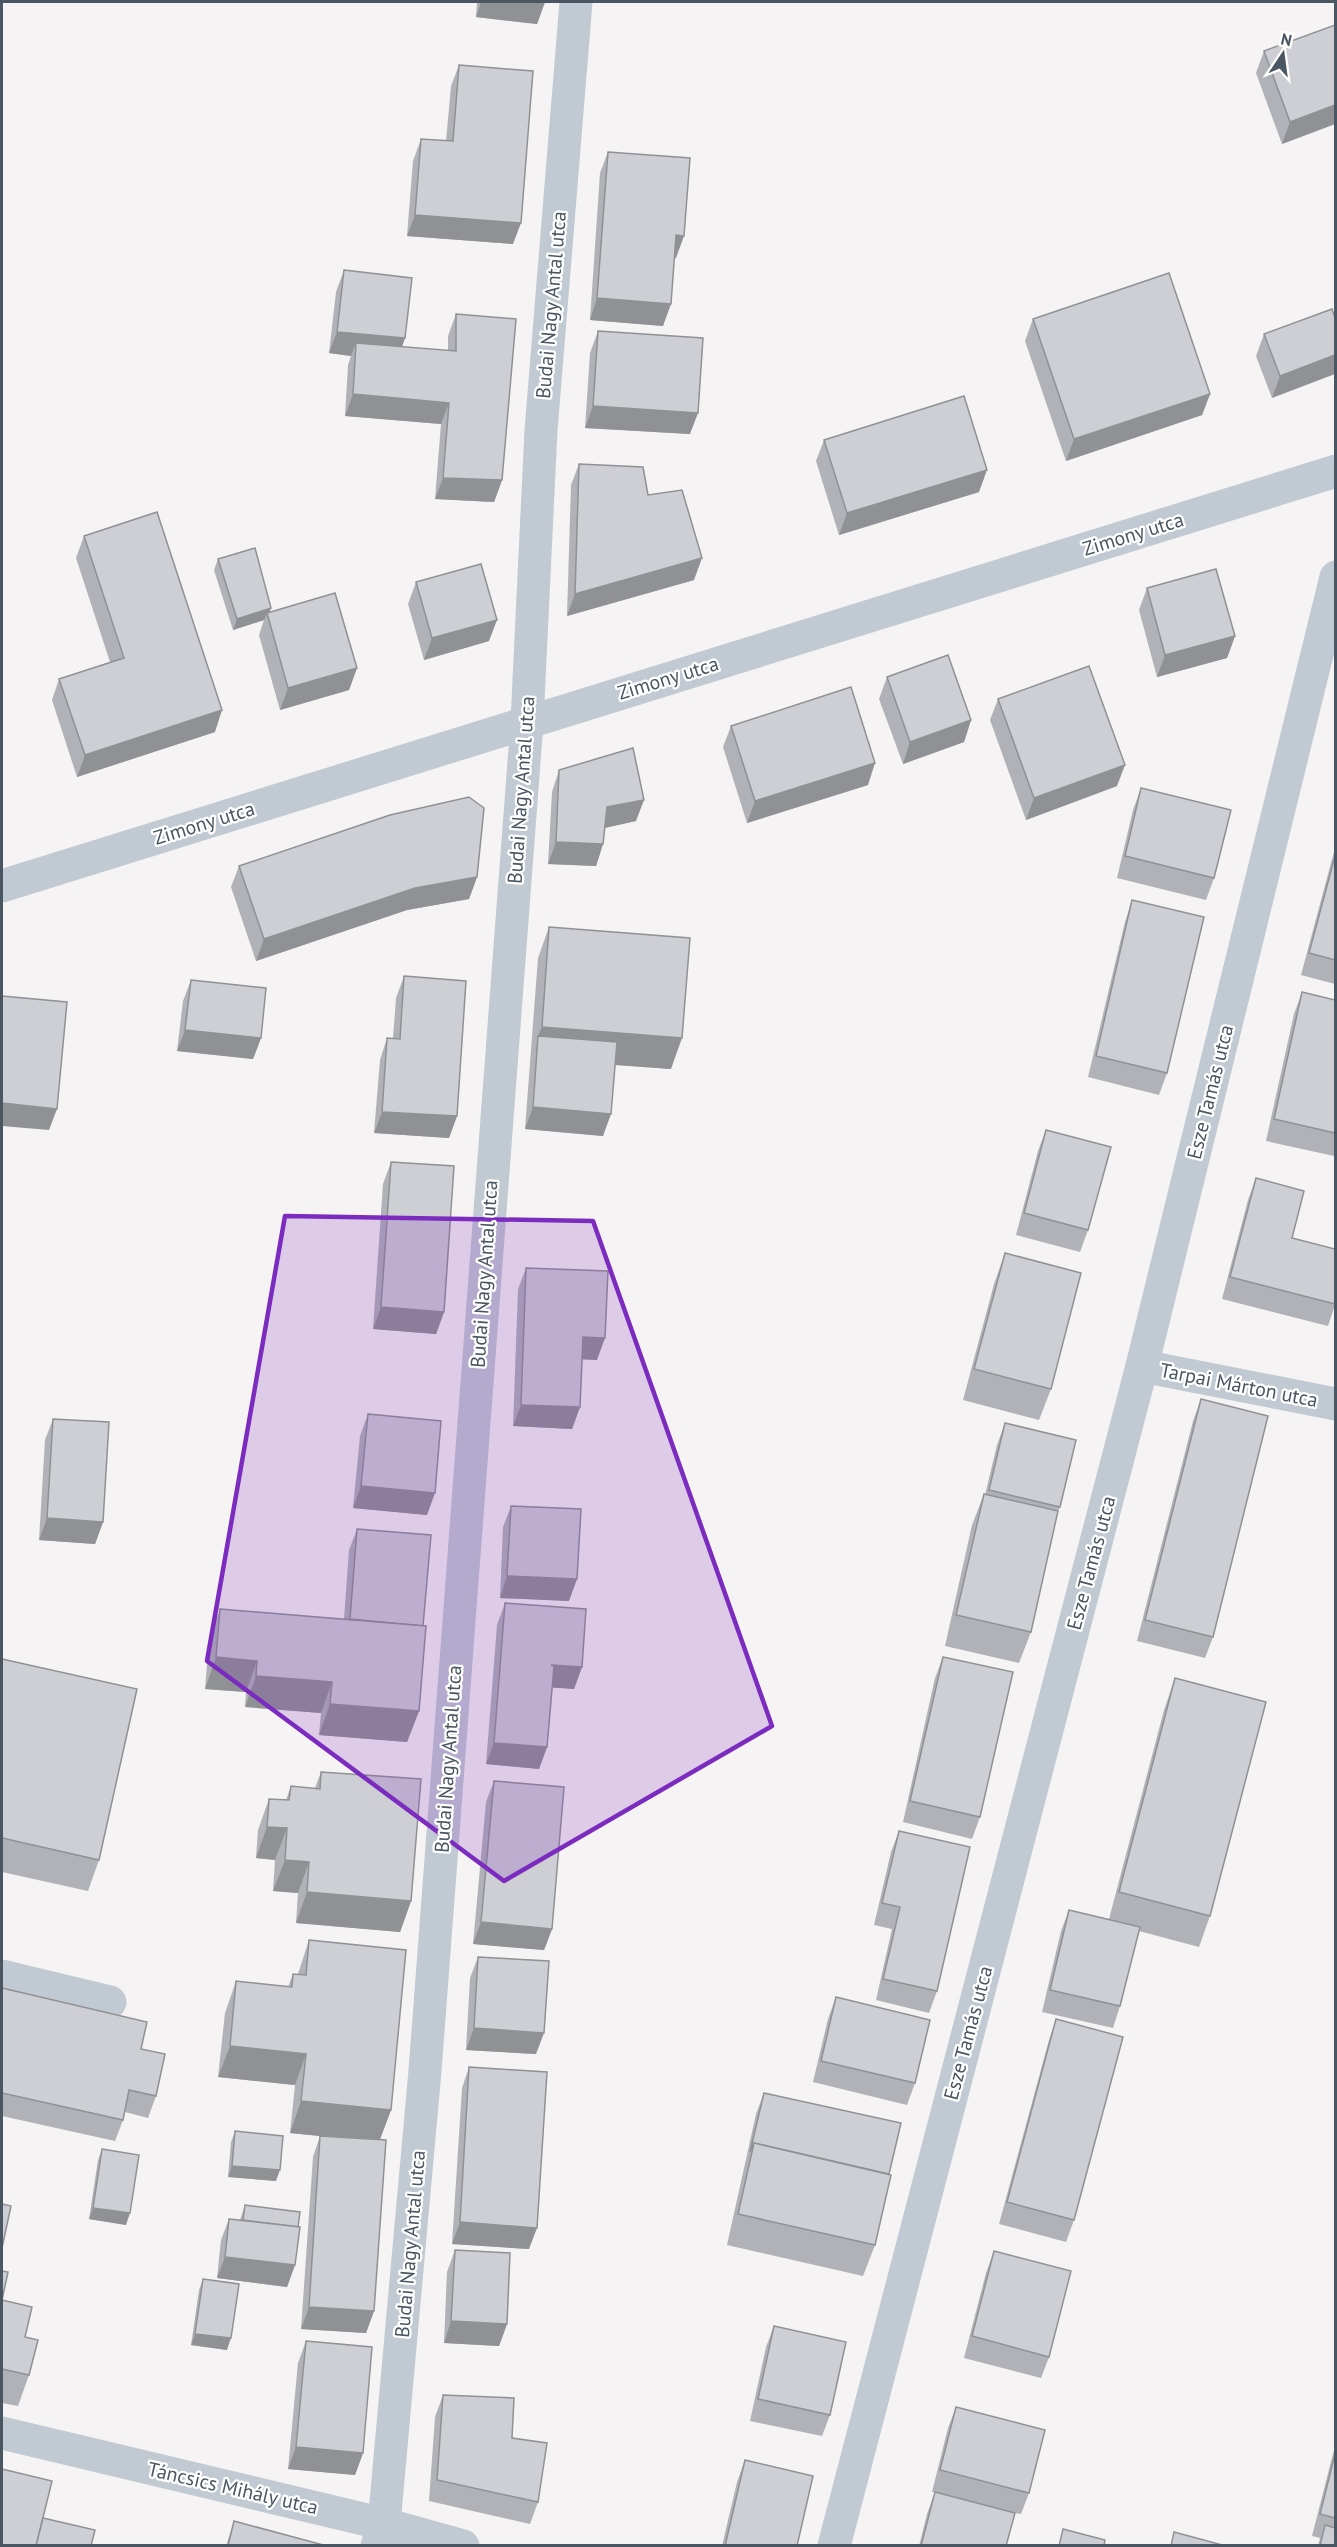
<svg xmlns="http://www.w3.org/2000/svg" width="1337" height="2547" font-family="'PT Sans',sans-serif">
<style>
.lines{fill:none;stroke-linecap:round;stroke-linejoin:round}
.minor{stroke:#c1cad2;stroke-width:33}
.wall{fill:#b0b2b7}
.shaded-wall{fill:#909195}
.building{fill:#cdcfd5;stroke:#909195;stroke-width:1.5}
.marked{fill:#7b2cbf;fill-opacity:0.2;stroke:#7b2cbf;stroke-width:4.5;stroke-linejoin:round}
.labels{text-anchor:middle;stroke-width:4.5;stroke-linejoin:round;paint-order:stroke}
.street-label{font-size:20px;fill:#4a5661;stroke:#fff}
</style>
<rect width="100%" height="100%" fill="#f5f3f3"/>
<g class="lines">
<g class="minor">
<polyline points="2,886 1336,471"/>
<polyline points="1142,1366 1336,1404"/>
<polyline points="2,1976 110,2002"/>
<polyline points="2,2433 384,2524 463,2546"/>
<polyline points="377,2546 384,2524 425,2071 527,722 541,430 576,2"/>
<polyline points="834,2546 1142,1366 1336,577"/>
</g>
</g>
<g class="wall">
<polygon points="477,2 545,2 537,24 476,17"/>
<polygon points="1335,25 1335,124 1282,144 1256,73 1264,51"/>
<polygon points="459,65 513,244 407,236 413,161 421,139 446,141 451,86"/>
<polygon points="608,152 676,258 674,258 663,326 590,320 600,173"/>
<polygon points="344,270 405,338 402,347 448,351 448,336 456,314 502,480 494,502 435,499 441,424 345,416 348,365 351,356 329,353 336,292"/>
<polygon points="1335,318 1272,398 1256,356 1264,334"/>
<polygon points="1033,319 1210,394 1202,415 1066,461 1025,341"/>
<polygon points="598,331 690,434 585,428 590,353"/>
<polygon points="824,440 979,492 839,535 816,461"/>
<polygon points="579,464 648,495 694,580 567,616 571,485"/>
<polygon points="84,536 215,732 77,777 52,700 59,679 110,662 76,558"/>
<polygon points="218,559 271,608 269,613 357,668 349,690 280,710 259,635 264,620 233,630 214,570"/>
<polygon points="416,582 489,641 424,660 408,604"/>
<polygon points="1147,588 1235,636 1227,658 1157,677 1139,610"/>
<polygon points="887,677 971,720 964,742 903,764 879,699"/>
<polygon points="998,699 1117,786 1026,820 990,720"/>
<polygon points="731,726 868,785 747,823 723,747"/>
<polygon points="559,770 636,821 605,828 603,844 596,866 548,864 552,792"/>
<polygon points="1141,788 1214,878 1206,900 1117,878 1133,810"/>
<polygon points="1335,848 1335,984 1301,975"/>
<polygon points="239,866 477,877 469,899 407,910 256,961 231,887"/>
<polygon points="1132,900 1167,1073 1159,1095 1088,1077 1125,922"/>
<polygon points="549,927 671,1069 615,1065 603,1136 525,1129 538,958"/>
<polygon points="404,976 457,1116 449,1138 374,1133 380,1060 387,1038 393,1038 396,998"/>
<polygon points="191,980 261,1038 253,1059 177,1051 183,1001"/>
<polygon points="1302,992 1335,1000 1335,1151 1334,1156 1266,1141 1294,1014"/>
<polygon points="1046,1130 1088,1230 1080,1252 1016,1235 1038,1151"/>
<polygon points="391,1162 444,1312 436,1334 373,1329 383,1184"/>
<polygon points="1256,1178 1292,1238 1335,1249 1335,1305 1328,1326 1222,1299 1248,1200"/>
<polygon points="1005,1253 1051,1389 1039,1420 963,1400 994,1284"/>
<polygon points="526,1268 597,1360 582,1359 580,1407 572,1429 513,1426 518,1289"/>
<polygon points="1201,1399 1213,1637 1205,1658 1137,1641 1193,1421"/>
<polygon points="368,1414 427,1515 353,1508 360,1436"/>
<polygon points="53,1419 103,1522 95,1544 39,1540 45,1440"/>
<polygon points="1005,1423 1060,1507 1056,1517 1031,1632 1019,1663 945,1646 972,1525 984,1494 985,1495 997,1445"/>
<polygon points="511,1506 569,1601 500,1598 503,1527"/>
<polygon points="357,1529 423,1626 419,1711 407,1742 319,1735 321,1713 245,1707 246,1692 205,1689 209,1640 220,1609 344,1619 349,1550"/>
<polygon points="505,1603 582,1667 574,1689 552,1687 547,1747 539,1769 486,1764 497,1625"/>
<polygon points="943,1657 980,1817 972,1839 903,1822 935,1678"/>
<polygon points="2,1659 99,1860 88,1891 2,1872"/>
<polygon points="1175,1678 1210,1916 1199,1947 1139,1931 1120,2006 1113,2028 1042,2012 1061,1931 1069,1910 1109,1919 1164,1710"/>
<polygon points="321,1772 411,1901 400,1932 296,1923 298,1893 273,1891 275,1860 256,1858 258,1830 269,1799 286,1800 291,1786 315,1788"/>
<polygon points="494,1781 552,1929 544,1950 473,1944 486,1802"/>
<polygon points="899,1831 937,1991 929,2013 876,2000 892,1929 874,1925 891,1852"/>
<polygon points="309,1940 391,2110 380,2139 374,2311 366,2333 301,2329 313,2157 320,2136 290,2133 295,2085 218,2077 225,2013 236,1981 288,1987 293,1974 298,1974"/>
<polygon points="478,1957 536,2054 466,2050 470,1978"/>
<polygon points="2,1990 141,2049 156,2096 148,2118 125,2112 123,2120 115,2141 2,2116"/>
<polygon points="836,1997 915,2083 907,2105 813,2082 828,2019"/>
<polygon points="1056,2019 1074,2220 1066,2242 999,2224 1049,2040"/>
<polygon points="469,2067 529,2249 452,2244 462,2088"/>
<polygon points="764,2093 875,2245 863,2276 727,2245 756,2114"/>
<polygon points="235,2131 276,2181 228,2177 231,2142"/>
<polygon points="102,2149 126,2225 89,2219 98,2160"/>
<polygon points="245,2205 298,2227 295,2265 287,2287 217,2278 221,2240 229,2219 240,2220"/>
<polygon points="455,2250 507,2324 499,2346 444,2343 447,2272"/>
<polygon points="994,2251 1049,2357 1041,2378 964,2358 986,2273"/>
<polygon points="2,2271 2,2300 25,2337 29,2375 18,2406 2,2403"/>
<polygon points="203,2279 227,2350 191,2345 199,2290"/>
<polygon points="774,2326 830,2415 822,2436 750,2421 766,2347"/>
<polygon points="306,2341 363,2453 355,2475 288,2469 298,2363"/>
<polygon points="443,2395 512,2438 538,2502 530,2524 429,2501 435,2417"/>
<polygon points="956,2407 1029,2493 1021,2514 1015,2513 1006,2546 919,2546 927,2514 935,2492 932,2492 948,2428"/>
<polygon points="1335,2446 1335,2546 1318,2546 1320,2538 1312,2536"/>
<polygon points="745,2460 797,2546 722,2546 737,2482"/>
<polygon points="234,2521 327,2546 226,2546"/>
</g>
<g class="shaded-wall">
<polygon points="481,2 545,2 537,24 476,17"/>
<polygon points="1335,105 1335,124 1282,144 1290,122"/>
<polygon points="415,215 521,223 513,244 407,236"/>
<polygon points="676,235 684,236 676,258 668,257"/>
<polygon points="597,298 671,304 663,326 590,320"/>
<polygon points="337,332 405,338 397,360 356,343 351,356 329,353"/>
<polygon points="1335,355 1335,374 1272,398 1280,376"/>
<polygon points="353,394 449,403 441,424 345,416"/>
<polygon points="1210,394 1202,415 1066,461 1074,439"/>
<polygon points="593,406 698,413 690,434 585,428"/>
<polygon points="987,470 979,492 839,535 847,513"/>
<polygon points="443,478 502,480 494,502 435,499"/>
<polygon points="702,558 694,580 567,616 575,594"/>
<polygon points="271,608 268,617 267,613 264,620 233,630 237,619"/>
<polygon points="497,620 489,641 424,660 432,638"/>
<polygon points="1235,636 1227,658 1157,677 1165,655"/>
<polygon points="357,668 349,690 280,710 288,688"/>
<polygon points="222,710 215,732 77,777 85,755"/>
<polygon points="971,720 964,742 903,764 910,742"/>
<polygon points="875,763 868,785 747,823 755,801"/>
<polygon points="1125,765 1117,786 1026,820 1034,798"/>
<polygon points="644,800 636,821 599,829 607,807"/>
<polygon points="556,842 603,844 596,866 548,864"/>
<polygon points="477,877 469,899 407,910 256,961 264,939 415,888"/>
<polygon points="542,1027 682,1038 671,1069 536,1059 538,1036"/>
<polygon points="185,1030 261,1038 253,1059 177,1051"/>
<polygon points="2,1103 57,1109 49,1130 2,1126"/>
<polygon points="533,1107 611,1114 603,1136 525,1129"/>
<polygon points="382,1112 457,1116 449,1138 374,1133"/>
<polygon points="381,1307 444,1312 436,1334 373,1329"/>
<polygon points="583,1337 605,1338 597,1360 575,1359"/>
<polygon points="521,1405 580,1407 572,1429 513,1426"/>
<polygon points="361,1486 435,1493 427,1515 353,1508"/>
<polygon points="47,1518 103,1522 95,1544 39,1540"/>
<polygon points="507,1576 577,1579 569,1601 500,1598"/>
<polygon points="216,1657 257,1661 246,1692 205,1689"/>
<polygon points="551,1665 582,1667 574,1689 543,1687"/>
<polygon points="256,1676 332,1682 321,1713 245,1707"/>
<polygon points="330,1704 419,1711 407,1742 319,1735"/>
<polygon points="494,1743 547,1747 539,1769 486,1764"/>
<polygon points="267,1827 287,1828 275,1860 256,1858"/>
<polygon points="285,1860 309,1862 298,1893 273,1891"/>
<polygon points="307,1892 411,1901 400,1932 296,1923"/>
<polygon points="481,1922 552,1929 544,1950 473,1944"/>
<polygon points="474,2028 544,2033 536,2054 466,2050"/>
<polygon points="230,2046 306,2054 295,2085 218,2077"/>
<polygon points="301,2101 391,2110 379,2142 290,2133"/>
<polygon points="232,2166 280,2170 276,2181 228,2177"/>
<polygon points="93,2208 130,2213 126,2225 89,2219"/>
<polygon points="460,2222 537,2228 529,2249 452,2244"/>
<polygon points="225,2257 295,2265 287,2287 217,2278"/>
<polygon points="309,2307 374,2311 366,2333 301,2329"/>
<polygon points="451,2321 507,2324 499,2346 444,2343"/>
<polygon points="195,2334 231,2338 227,2350 191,2345"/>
<polygon points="296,2447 363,2453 355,2475 288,2469"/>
</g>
<g class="building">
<polygon points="1335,25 1335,105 1290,122 1264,51"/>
<polygon points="459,65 533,71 521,223 415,215 421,139 453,141"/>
<polygon points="608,152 690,158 684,236 676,235 671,304 597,298"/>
<polygon points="344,270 412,278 405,338 337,332"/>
<polygon points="1169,273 1210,394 1074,439 1033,319"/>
<polygon points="1332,309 1335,318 1335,355 1280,376 1264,334"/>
<polygon points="456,314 516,319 502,480 443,478 449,403 353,394 356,343 456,351"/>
<polygon points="598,331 703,338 698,413 593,406"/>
<polygon points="964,396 987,470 847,513 824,440"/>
<polygon points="579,464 643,467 648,495 682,490 702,558 575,594"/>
<polygon points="157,512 222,710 85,755 59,679 124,658 84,536"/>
<polygon points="255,548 271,608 237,619 218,559"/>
<polygon points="481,564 497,620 432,638 416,582"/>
<polygon points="1216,569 1235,636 1165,655 1147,588"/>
<polygon points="335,593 357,668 288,688 267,613"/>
<polygon points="948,655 971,720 910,742 887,677"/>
<polygon points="1089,666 1125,765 1034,798 998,699"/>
<polygon points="851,687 875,763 755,801 731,726"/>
<polygon points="633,748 644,800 607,807 603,844 556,842 559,770"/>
<polygon points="1141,788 1231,810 1214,878 1125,856"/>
<polygon points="469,797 484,808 477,877 415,888 264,939 239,866 390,815"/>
<polygon points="1335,856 1335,960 1309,953"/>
<polygon points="1132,900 1204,917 1167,1073 1096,1056"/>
<polygon points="549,927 690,938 682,1038 542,1027"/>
<polygon points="404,976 466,981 457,1116 382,1112 387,1038 400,1039"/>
<polygon points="191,980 266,988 261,1038 185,1030"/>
<polygon points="1302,992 1335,1000 1335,1133 1274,1119"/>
<polygon points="2,996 67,1002 57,1109 2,1103"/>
<polygon points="538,1036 617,1042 611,1114 533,1107"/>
<polygon points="1046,1130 1111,1147 1088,1230 1024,1213"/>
<polygon points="391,1162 454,1166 444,1312 381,1307"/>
<polygon points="1256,1178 1304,1191 1292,1238 1335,1249 1335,1304 1230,1277"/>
<polygon points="1005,1253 1081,1273 1051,1389 974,1369"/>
<polygon points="526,1268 608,1271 605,1338 583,1337 580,1407 521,1405"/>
<polygon points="1201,1399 1268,1416 1213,1637 1145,1620"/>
<polygon points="368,1414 441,1421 435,1493 361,1486"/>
<polygon points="53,1419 109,1422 103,1522 47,1518"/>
<polygon points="1005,1423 1076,1440 1060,1507 989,1490"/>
<polygon points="984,1494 1058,1511 1031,1632 956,1615"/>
<polygon points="511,1506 581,1509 577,1579 507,1576"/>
<polygon points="357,1529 431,1535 423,1626 350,1619"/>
<polygon points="505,1603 586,1609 582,1667 551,1665 554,1666 547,1747 494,1743"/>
<polygon points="220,1609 426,1626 419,1711 330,1704 332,1682 256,1676 257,1661 216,1657"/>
<polygon points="943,1657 1013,1672 980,1817 910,1801"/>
<polygon points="2,1659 137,1689 99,1860 2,1838"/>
<polygon points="1175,1678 1266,1702 1210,1916 1119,1892"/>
<polygon points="321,1772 421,1779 411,1901 307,1892 309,1862 285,1860 287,1828 267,1827 269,1799 289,1800 291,1786 320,1789"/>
<polygon points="494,1781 564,1787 552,1929 481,1922"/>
<polygon points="899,1831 970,1847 937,1991 883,1979 900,1907 882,1903"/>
<polygon points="1069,1910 1140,1927 1120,2006 1050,1990"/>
<polygon points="309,1940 406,1950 391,2110 301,2101 306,2054 230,2046 236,1981 292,1987 293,1974 306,1975"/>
<polygon points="478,1957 549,1961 544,2033 474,2028"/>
<polygon points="2,1988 147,2022 141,2049 165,2054 156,2096 129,2090 123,2120 2,2093"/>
<polygon points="836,1997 930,2020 915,2083 821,2061"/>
<polygon points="1056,2019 1123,2037 1074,2220 1007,2202"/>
<polygon points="469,2067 547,2072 537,2228 460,2222"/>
<polygon points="764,2093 901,2123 889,2174 754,2143 750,2152"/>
<polygon points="235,2131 283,2136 280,2170 232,2166"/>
<polygon points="320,2136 386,2140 374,2311 309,2307"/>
<polygon points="754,2143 891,2175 875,2245 738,2214"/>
<polygon points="102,2149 139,2155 130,2213 93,2208"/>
<polygon points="2,2204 11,2206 2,2248"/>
<polygon points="245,2205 300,2212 298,2227 243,2220"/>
<polygon points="229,2219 300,2227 295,2265 225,2257"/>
<polygon points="455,2250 510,2253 507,2324 451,2321"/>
<polygon points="994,2251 1071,2271 1049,2357 972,2336"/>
<polygon points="2,2271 8,2272 2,2300 32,2307 25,2337 38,2340 29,2375 2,2369"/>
<polygon points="203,2279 239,2284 231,2338 195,2334"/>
<polygon points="774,2326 846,2342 830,2415 758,2399"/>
<polygon points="306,2341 372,2347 363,2453 296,2447"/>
<polygon points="443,2395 514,2398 512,2438 547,2443 538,2502 437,2480"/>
<polygon points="956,2407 1045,2430 1029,2493 940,2470"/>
<polygon points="1335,2454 1335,2518 1320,2514"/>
<polygon points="745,2460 813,2476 797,2546 725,2546"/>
<polygon points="2,2469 52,2481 36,2546 2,2546"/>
<polygon points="935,2492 1015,2513 1006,2546 921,2546"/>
<polygon points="43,2518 95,2530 91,2546 36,2546"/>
<polygon points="234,2521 327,2546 228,2546"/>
<polygon points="1325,2525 1335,2528 1335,2546 1320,2546"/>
<polygon points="1063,2529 1105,2540 1104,2546 1059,2546"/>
<polygon points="1174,2532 1226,2546 1171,2546"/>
</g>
<path class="marked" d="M285,1216l308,5 179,505 -268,155 -297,-220z"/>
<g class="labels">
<g class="street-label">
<text transform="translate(551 305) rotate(-85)" y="7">Budai Nagy Antal utca</text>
<text transform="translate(1133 534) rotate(-17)" y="7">Zimony utca</text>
<text transform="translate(668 678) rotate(-17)" y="7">Zimony utca</text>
<text transform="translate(521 790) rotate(-86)" y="7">Budai Nagy Antal utca</text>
<text transform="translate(204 823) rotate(-17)" y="7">Zimony utca</text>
<text transform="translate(1210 1092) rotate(-76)" y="7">Esze Tamás utca</text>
<text transform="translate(484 1274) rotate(-86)" y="7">Budai Nagy Antal utca</text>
<text transform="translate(1239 1385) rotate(11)" y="7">Tarpai Márton utca</text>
<text transform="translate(1091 1563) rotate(-75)" y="7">Esze Tamás utca</text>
<text transform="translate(448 1759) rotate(-86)" y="7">Budai Nagy Antal utca</text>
<text transform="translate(968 2033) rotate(-75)" y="7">Esze Tamás utca</text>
<text transform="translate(410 2244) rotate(-85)" y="7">Budai Nagy Antal utca</text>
<text transform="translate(233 2488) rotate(13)" y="7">Táncsics Mihály utca</text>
</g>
</g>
<rect width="1337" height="2547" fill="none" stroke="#4a5661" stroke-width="6"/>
<g transform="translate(1283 54) rotate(13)" stroke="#ffffff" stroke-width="4.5" paint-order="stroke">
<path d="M0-4.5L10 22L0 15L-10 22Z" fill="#4a5661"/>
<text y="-9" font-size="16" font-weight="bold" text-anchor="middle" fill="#4a5661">N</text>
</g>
</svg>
